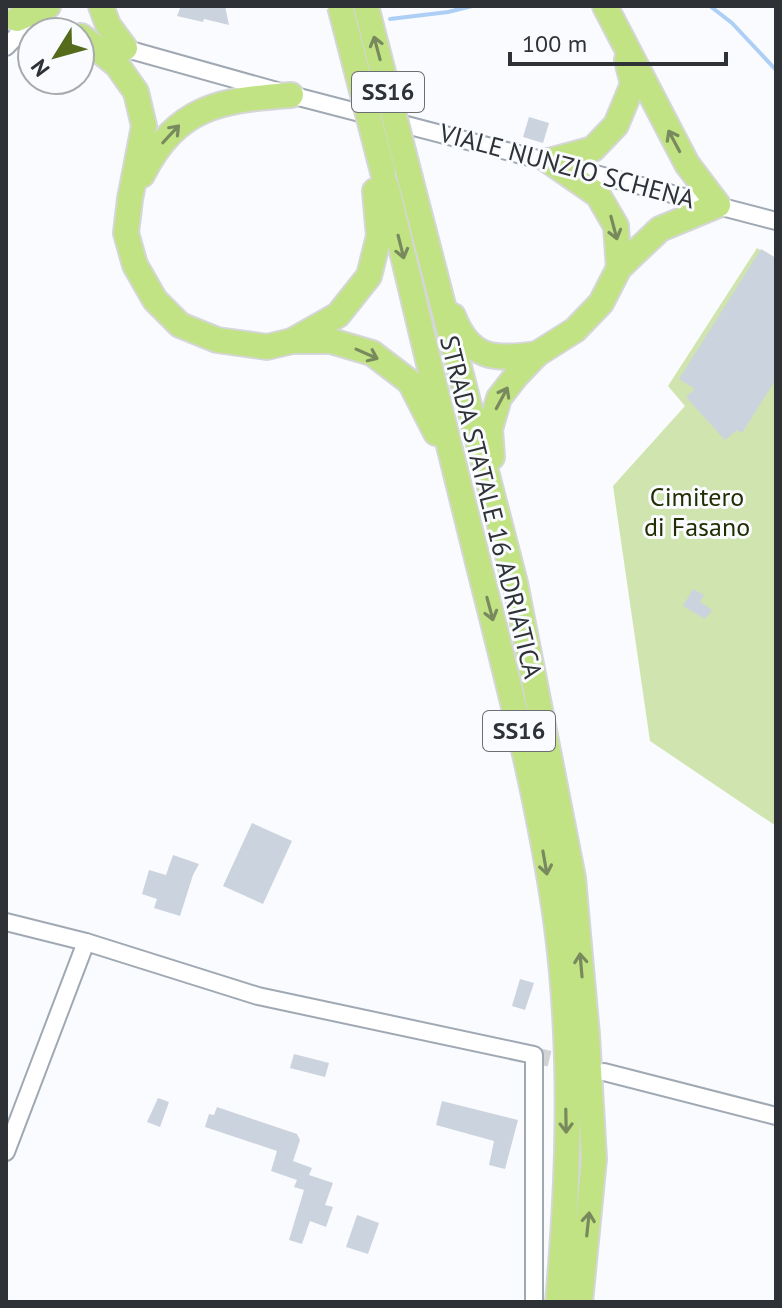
<svg xmlns="http://www.w3.org/2000/svg" width="782" height="1308" font-family="'PT Sans',sans-serif">
<style>
.green{fill:#d0e4af}
.lines{fill:none;stroke-linecap:round;stroke-linejoin:round}
.stream{stroke:#adcff6;stroke-width:4}
.building{fill:#cad3de}
.minor-tunnel{stroke:#d1d3d6;stroke-width:16;stroke-dasharray:16 8;stroke-linecap:butt}
.minor-casing{stroke:#a0a9b3;stroke-width:20}
.highway-casing{stroke:#d5d6d7;stroke-width:28}
.minor{stroke:#fff;stroke-width:16}
.highway{stroke:#c1e384;stroke-width:24}
.highway-bridge-casing{stroke:#d5d6d7;stroke-width:28;stroke-linecap:butt}
.highway-bridge{stroke:#c1e384;stroke-width:24}
.oneway{stroke:#788a5d}
.labels{text-anchor:middle;stroke-width:6;stroke-linejoin:round;paint-order:stroke}
.shield{fill:#fafbfe;stroke:#6b6e72;stroke-width:2}
.shield-label{font-size:24px;font-weight:bold;fill:#2e3236}
.street-label{font-size:26px;fill:#2e3236;stroke:#fafbfe}
.park-label{font-size:26px;fill:#222e02;stroke:#fafbfe}
</style>
<rect width="100%" height="100%" fill="#fafbfe"/>
<polygon class="green" points="757,248 776,260 776,826 650,741 613,486 685,406 668,386"/>
<g class="lines">
<g class="stream">
<polyline points="710,6 732,23 776,70"/>
<polyline points="390,19 448,12 472,6"/>
</g>
</g>
<g class="building">
<polygon points="181,6 225,6 229,25 204,19 203,22 177,16"/>
<polygon points="529,117 549,123 543,143 523,137"/>
<polygon points="761,249 776,258 776,379 742,433 737,430 725,440 686,397 695,389 679,379"/>
<polygon points="693,589 704,595 700,602 712,610 705,619 683,606"/>
<polygon points="252,823 292,841 263,904 223,886"/>
<polygon points="173,855 199,864 193,875 180,916 154,908 157,899 142,894 149,870 166,875"/>
<polygon points="520,979 534,983 525,1010 512,1006"/>
<polygon points="294,1054 329,1063 325,1077 290,1068"/>
<polygon points="158,1098 169,1102 160,1127 147,1122"/>
<polygon points="442,1101 518,1120 505,1169 489,1165 494,1141 436,1125"/>
<polygon points="217,1107 297,1134 300,1140 293,1161 312,1168 309,1175 333,1183 325,1205 333,1207 326,1227 310,1221 302,1244 289,1240 304,1190 294,1187 297,1180 271,1171 277,1151 205,1127 209,1114 214,1115"/>
<polygon points="357,1215 379,1223 368,1254 346,1247"/>
</g>
<g class="lines">
<polyline class="minor-tunnel" points="534,1055 575,1065"/>
<defs>
<g id="minor">
<polyline points="17,19 66,32"/>
<polyline points="116,46 291,95 776,221"/>
<polyline points="6,47 30,22"/>
<polyline points="6,922 86,942 258,996 534,1055 534,1302"/>
<polyline points="604,1072 776,1116"/>
<polyline points="6,1152 86,942"/>
</g>
<g id="highway">
<polyline points="101,6 108,25 125,48"/>
<polyline points="17,19 48,6"/>
<polyline points="81,36 117,65 136,92 144,126 130,199 126,233 135,265 155,300 180,325 217,340 267,347 292,341 331,341 372,353 410,382 436,433"/>
<polyline points="549,161 593,149 616,125 633,84 627,60"/>
<polyline points="549,161 598,195 616,226 619,268"/>
<path d="M383,172c30,127 61,255 93,382 31,124 64,247 81,373 16,124 12,251 1,375"/>
<path d="M142,175c35,-69 78,-75 149,-80"/>
<polyline points="410,178 515,583 573,878 587,1035 594,1159 580,1302"/>
<path d="M453,316c17,44 42,44 84,38"/>
<polyline points="294,340 338,315 369,276 379,236 375,191"/>
<polyline points="492,457 490,429 499,398 516,376 537,354 575,330 601,303 619,268 660,229 718,205 687,164 605,6"/>
</g>
</defs>
<use href="#minor" class="minor-casing"/>
<use href="#highway" class="highway-casing"/>
<use href="#minor" class="minor"/>
<use href="#highway" class="highway"/>
<defs>
<g id="highway-bridge">
<polyline points="340,6 383,172"/>
<polyline points="366,6 410,178"/>
</g>
</defs>
<use href="#highway-bridge" class="highway-bridge-casing"/>
<use href="#highway-bridge" class="highway-bridge"/>
</g>
<defs><path id="oneway-shaft" d="M-6 0H5M1.5-3L5.5 0L1.5 3" fill="none" stroke-width="1.6" stroke-linecap="round" stroke-linejoin="round" transform="scale(2)"/></defs>
<g class="oneway">
<use href="#oneway-shaft" transform="translate(377 48) rotate(-105)"/>
<use href="#oneway-shaft" transform="translate(171 134) rotate(-47)"/>
<use href="#oneway-shaft" transform="translate(674 141) rotate(-118)"/>
<use href="#oneway-shaft" transform="translate(614 228) rotate(75)"/>
<use href="#oneway-shaft" transform="translate(401 247) rotate(76)"/>
<use href="#oneway-shaft" transform="translate(367 354) rotate(24)"/>
<use href="#oneway-shaft" transform="translate(502 398) rotate(-62)"/>
<use href="#oneway-shaft" transform="translate(490 609) rotate(75)"/>
<use href="#oneway-shaft" transform="translate(545 863) rotate(80)"/>
<use href="#oneway-shaft" transform="translate(581 965) rotate(-95)"/>
<use href="#oneway-shaft" transform="translate(566 1121) rotate(89)"/>
<use href="#oneway-shaft" transform="translate(588 1224) rotate(-84)"/>
</g>
<g class="labels">
<g class="shield">
<rect x="352" y="72" width="72" height="40" rx="6"/>
<rect x="483" y="711" width="72" height="40" rx="6"/>
</g>
<g class="shield-label">
<text x="388" y="100">SS16</text>
<text x="519" y="739">SS16</text>
</g>
<g class="street-label">
<text transform="translate(567 166) rotate(15)" y="9">VIALE NUNZIO SCHENA</text>
<text transform="translate(491 507) rotate(76)" y="9">STRADA STATALE 16 ADRIATICA</text>
</g>
<g class="park-label">
<text x="697" y="506">Cimitero<tspan x="697" dy="30">di Fasano</tspan></text>
</g>
</g>
<rect width="782" height="1308" fill="none" stroke="#2e3236" stroke-width="16"/>
<g transform="translate(56 56) rotate(233)"><circle r="38" fill="#fafbfe" stroke="#a8abae" stroke-width="2"/>
<path d="M0-6L14 30L0 20L-14 30Z" fill="#546b1c"/>
<text y="-12" font-size="22" font-weight="bold" text-anchor="middle" fill="#2e3236">N</text>
</g>
<path d="M510 52v12h216v-12" fill="none" stroke="#2e3236" stroke-width="4"/>
<text x="522" y="52" font-size="24" fill="#2e3236" stroke="#fafbfe" stroke-width="6" paint-order="stroke">100 m</text>
</svg>
